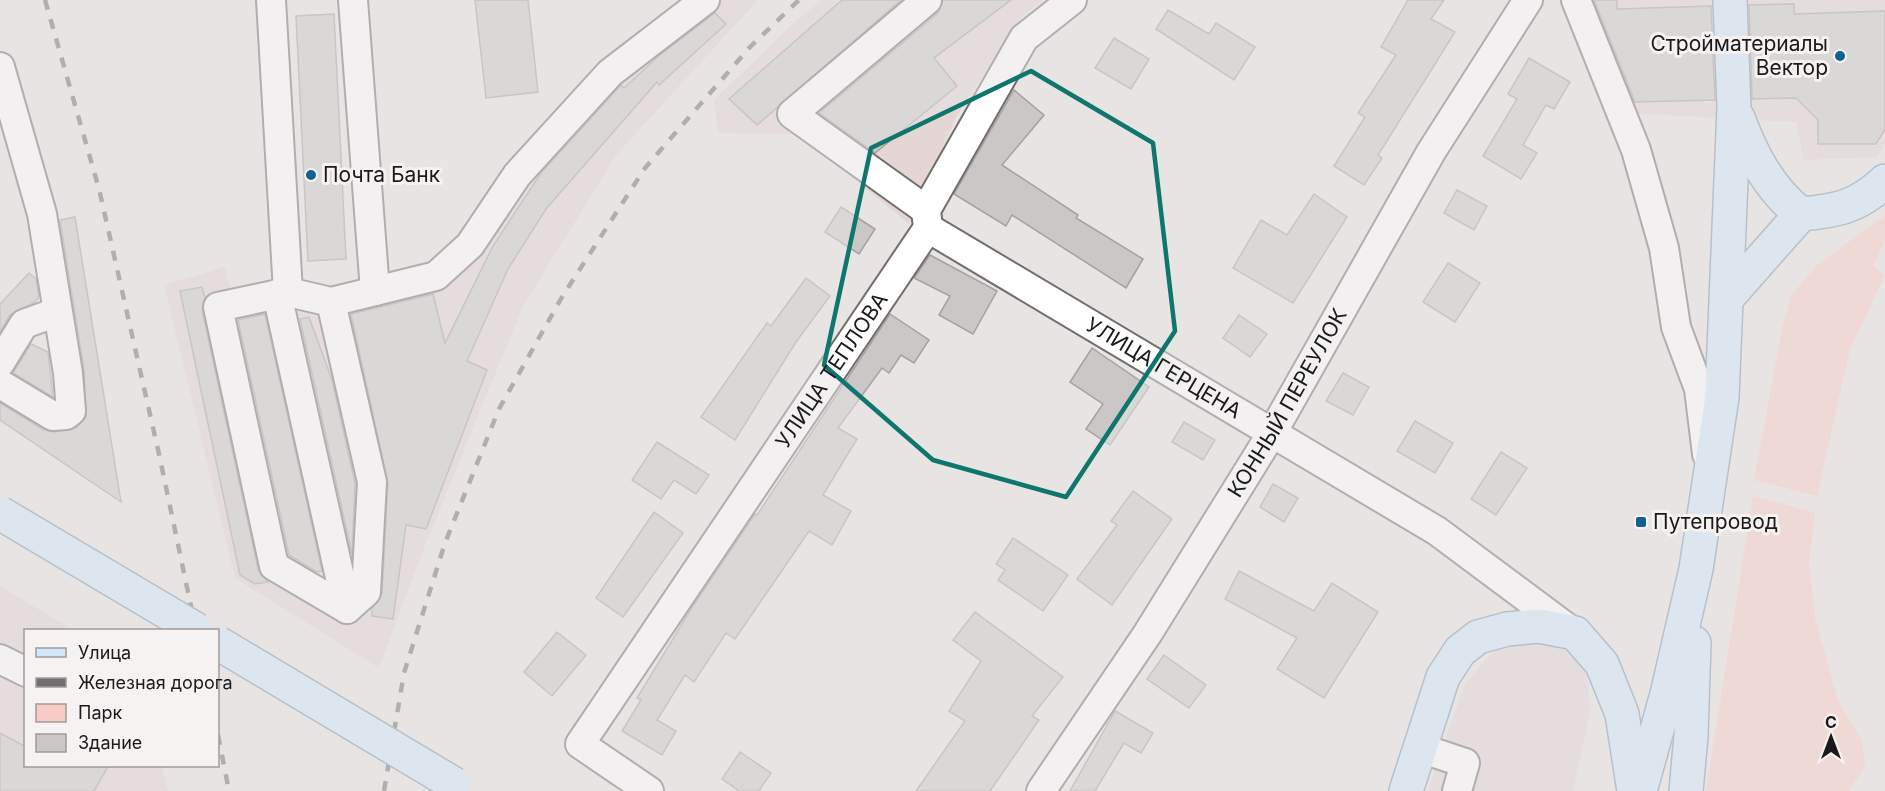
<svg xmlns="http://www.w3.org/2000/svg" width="1885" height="791" font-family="Inter,sans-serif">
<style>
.built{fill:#e3d6d4}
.green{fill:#f8ccc4}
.building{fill:#cbc7c7;stroke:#a4a1a0;stroke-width:1.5}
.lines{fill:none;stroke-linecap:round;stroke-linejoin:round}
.minor-casing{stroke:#716d6d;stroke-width:32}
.major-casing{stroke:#7d95a9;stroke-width:36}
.minor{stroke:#fff;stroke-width:28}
.major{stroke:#d1e7fa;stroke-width:33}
.rail{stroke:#706e6e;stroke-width:4.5;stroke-dasharray:10 10;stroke-linecap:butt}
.major-bridge-casing{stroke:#7d95a9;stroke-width:36;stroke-linecap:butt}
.major-bridge{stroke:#d1e7fa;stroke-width:33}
.marked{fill:none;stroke:#0f766e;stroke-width:4.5;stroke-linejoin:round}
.poi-dot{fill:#126193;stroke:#f5f2f1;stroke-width:2}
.labels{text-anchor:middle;stroke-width:6;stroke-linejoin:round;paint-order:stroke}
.poi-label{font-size:21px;fill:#1b1a1a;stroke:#f5f2f1;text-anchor:start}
.street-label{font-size:21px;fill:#1b1a1a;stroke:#f5f2f1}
</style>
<rect width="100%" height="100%" fill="#e8e4e4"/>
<g class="built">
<polygon points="695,0 758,0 617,154 523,306 424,548 379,668 235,578 164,285 225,267 231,291 329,294 442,271"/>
<polygon points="821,0 1043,0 1022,17 956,117 909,224 799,134 718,133 714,100 797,20"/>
<polygon points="1581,0 1885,0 1885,144 1877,157 1804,160 1796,122 1630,113"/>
<polygon points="0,586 73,630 26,630 26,766 162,766 168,791 0,791"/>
<polygon points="1518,643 1565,643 1587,671 1590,712 1573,791 1428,791 1464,685 1494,650"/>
</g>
<g class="green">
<polygon points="1885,215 1885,241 1873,266 1885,275 1850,349 1817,496 1754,480 1782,329 1791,296 1816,266"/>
<polygon points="1753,496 1815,513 1809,561 1815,618 1838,700 1862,741 1865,766 1849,791 1706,791"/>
</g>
<g class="building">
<polygon points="475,0 528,0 538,92 486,98"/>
<polygon points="842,0 901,0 757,125 729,99"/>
<polygon points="943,0 1011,0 934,58 957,86 875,153 819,113 938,13"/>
<polygon points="1408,0 1444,0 1431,19 1455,32 1378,155 1382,158 1364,185 1334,166 1365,117 1358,113 1396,55 1381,47"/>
<polygon points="1594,0 1617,0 1617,9 1711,6 1715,100 1635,102"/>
<polygon points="1794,4 1794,14 1885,11 1885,129 1876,144 1818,144 1818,120 1796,98 1752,99 1749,5"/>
<polygon points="1168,10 1209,34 1216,23 1255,47 1234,80 1156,29"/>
<polygon points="715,13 726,24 659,85 657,82 546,209 508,269 467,361 487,370 426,529 406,525 393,619 372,616 372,608 382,593 388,483 351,314 433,294 445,343 493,246 541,173 621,85 624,88 660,55"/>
<polygon points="334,14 346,259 308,261 296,16"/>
<polygon points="1114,38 1149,59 1131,89 1095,68"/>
<polygon points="1529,58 1570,82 1554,109 1546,105 1523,145 1537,153 1521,179 1483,156 1517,99 1508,94"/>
<polygon points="1014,90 1044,115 1002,165 1078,215 1076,218 1143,259 1126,288 1012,215 1006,226 954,194"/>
<polygon points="1457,190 1487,206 1474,230 1444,213"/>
<polygon points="1314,194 1347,217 1293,303 1233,268 1261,220 1287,235"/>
<polygon points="841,207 875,229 859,254 825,232"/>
<polygon points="75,217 121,502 0,420 0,403 44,430 54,432 76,428 86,417 84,370 60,220"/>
<polygon points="930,255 997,291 973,334 939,315 950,296 914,278"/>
<polygon points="1448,263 1480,283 1455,322 1423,302"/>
<polygon points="29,273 36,279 39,297 35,302 10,315 0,332 0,304"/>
<polygon points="806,278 830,296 796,342 735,440 701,417 767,323 771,326"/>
<polygon points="202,287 205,298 202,310 258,569 268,582 255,584 240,575 180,291"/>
<polygon points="265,314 322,571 317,572 289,555 238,320"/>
<polygon points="890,314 929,340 914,363 901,355 889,373 882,368 838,428 857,439 823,495 851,511 832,545 809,531 735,639 726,633 694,682 685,675 657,720 676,731 662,755 622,731 641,700 637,698 691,609 755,514 757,515"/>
<polygon points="1239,315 1267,334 1250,357 1223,338"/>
<polygon points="309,317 332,380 355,483 352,554 300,319"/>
<polygon points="31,344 48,352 53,397 13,373"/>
<polygon points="1092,348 1149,387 1110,445 1086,429 1103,404 1070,382"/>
<polygon points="1343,373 1369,387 1353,415 1326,401"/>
<polygon points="1415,421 1453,443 1435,473 1397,451"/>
<polygon points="1184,422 1215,440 1203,460 1172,442"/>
<polygon points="657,442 709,475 696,494 674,480 661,499 632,480"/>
<polygon points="1501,452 1527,468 1496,515 1471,499"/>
<polygon points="1273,484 1298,498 1284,522 1260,507"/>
<polygon points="1133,491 1172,519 1112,605 1077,579 1117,525 1111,521"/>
<polygon points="654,512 683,533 623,617 596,598"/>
<polygon points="1013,538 1068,575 1043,611 998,580 1005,570 996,564"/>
<polygon points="1239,571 1314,611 1332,583 1378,612 1324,698 1277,669 1297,638 1225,599"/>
<polygon points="975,612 1063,677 1032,716 1039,720 990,791 916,791 965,721 949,711 981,661 953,640"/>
<polygon points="557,632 586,655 552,696 524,672"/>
<polygon points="1164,655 1206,685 1189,708 1147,679"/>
<polygon points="1115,711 1153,733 1141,753 1124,743 1095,791 1070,791"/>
<polygon points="0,733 26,747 26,765 109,765 94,791 0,791"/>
<polygon points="740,752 771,773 759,791 739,791 722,779"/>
</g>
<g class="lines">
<defs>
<g id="minor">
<polyline points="271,0 288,292"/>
<polyline points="353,0 375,291"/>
<polyline points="1576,0 1636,150 1664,248 1676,327 1699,389 1707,454"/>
<polyline points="0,67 42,214 68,373 71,411 66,415 53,416 0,384"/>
<polyline points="926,210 792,114 927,0"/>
<path id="s1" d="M928,228l509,303 137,102"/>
<polyline points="277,294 347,609 274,566 218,307 288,292 331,302 436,276 470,245 517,175 610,73 705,0"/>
<polyline points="331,302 372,482 366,592 347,609"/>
<polyline points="0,363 24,324 57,312"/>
<polyline points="0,659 26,672"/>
<polyline points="1420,748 1465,763 1457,791"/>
<path id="s2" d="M649,791l-69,-47 348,-516 -2,-18 98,-172 48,-38"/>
<path id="s3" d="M1041,791l107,-158 124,-200 159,-281 97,-152"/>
</g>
<g id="major">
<path d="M1738,118c14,37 31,71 63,96"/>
<path d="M1801,214c35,-3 57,-7 84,-33"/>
<polyline points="1727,298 1801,214"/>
<polyline points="1406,791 1443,677 1460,651 1478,637 1507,629 1539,626 1575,633 1602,664 1622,714 1634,791"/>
<polyline points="1640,791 1667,694 1696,569 1722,397 1734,108 1730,0"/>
<polyline points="1686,791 1691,736 1694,643"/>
</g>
</defs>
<use href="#minor" class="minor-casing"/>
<use href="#major" class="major-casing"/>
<use href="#minor" class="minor"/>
<use href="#major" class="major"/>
<g class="rail">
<polyline points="45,0 99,189 159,454 196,630"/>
<polyline points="218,735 229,791"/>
<polyline points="384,791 404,673 445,543 499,409 562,297 645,168 750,47 799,0"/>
</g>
<defs>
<g id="major-bridge">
<polyline points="0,513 197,630"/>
<polyline points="218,643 454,784"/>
</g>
</defs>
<use href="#major-bridge" class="major-bridge-casing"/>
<use href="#major-bridge" class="major-bridge"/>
</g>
<path d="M0 0H1885V791H0ZM1031,71l122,72 22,188 -109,166 -133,-37 -109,-95 47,-217z" fill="#e8e4e4" fill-opacity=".55" fill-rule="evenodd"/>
<path class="marked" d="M1031,71l122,72 22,188 -109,166 -133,-37 -109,-95 47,-217z"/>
<g class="poi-dot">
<circle cx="1840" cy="56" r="6"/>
<circle cx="311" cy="175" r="6"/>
<rect x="1635" y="516" width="12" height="12" rx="3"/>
</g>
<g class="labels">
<g class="poi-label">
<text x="1828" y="51" text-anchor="end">Стройматериалы<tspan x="1828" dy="24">Вектор</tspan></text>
<text x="323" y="182">Почта Банк</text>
<text x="1653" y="529">Путепровод</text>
</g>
<g class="street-label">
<text dy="7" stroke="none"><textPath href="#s1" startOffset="274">УЛИЦА ГЕРЦЕНА</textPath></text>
<text dy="7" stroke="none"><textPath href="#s2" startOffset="534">УЛИЦА ТЕПЛОВА</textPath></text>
<text dy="7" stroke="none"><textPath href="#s3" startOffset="460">КОННЫЙ ПЕРЕУЛОК</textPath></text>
</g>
</g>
<rect x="24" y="629" width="195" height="138" fill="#f5f2f1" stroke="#9e9c9b" stroke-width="1.5"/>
<rect x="36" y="648" width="30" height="9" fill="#d1e7fa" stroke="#9e9c9b" stroke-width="1.5"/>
<text x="78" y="659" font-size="18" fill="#1b1a1a">Улица</text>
<rect x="36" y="678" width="30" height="9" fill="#706e6e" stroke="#9e9c9b" stroke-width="1.5"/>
<text x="78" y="689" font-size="18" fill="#1b1a1a">Железная дорога</text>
<rect x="36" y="704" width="30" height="18" fill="#f8ccc4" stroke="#9e9c9b" stroke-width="1.5"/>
<text x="78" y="719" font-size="18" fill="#1b1a1a">Парк</text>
<rect x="36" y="734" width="30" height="18" fill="#cbc7c7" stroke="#9e9c9b" stroke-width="1.5"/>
<text x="78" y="749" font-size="18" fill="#1b1a1a">Здание</text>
<g transform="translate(1831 737)" stroke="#f5f2f1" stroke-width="4.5" paint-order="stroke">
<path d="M0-4.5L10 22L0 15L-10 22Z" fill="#1b1a1a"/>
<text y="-9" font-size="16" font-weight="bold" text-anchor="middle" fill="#1b1a1a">С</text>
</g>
</svg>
